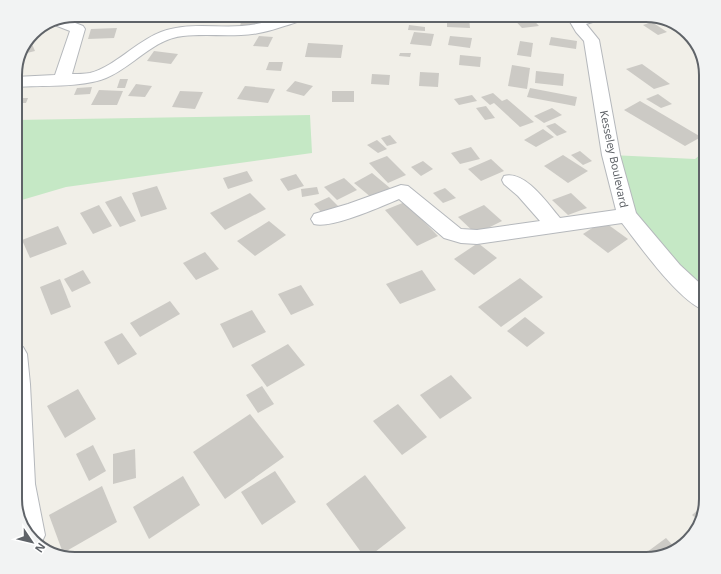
<svg xmlns="http://www.w3.org/2000/svg" width="721" height="574" font-family="'Noto Sans',sans-serif">
<style>
.green{fill:#c5e8c5}
.building{fill:#cccac5}
.lines{fill:none;stroke-linecap:round;stroke-linejoin:round}
.minor-casing{stroke:#b5b8bc;stroke-width:2}
.minor{fill:#fff;fill-rule:evenodd}
.labels{text-anchor:middle;stroke-width:4;stroke-linejoin:round;paint-order:stroke}
.street-label{font-size:11px;fill:#5f6368;stroke:#fff}
.rim{fill:none;stroke:#5f6368;stroke-width:2}
</style>
<rect width="100%" height="100%" fill="#f1efe8"/>
<g class="green">
<polygon points="310,115 312,153 66,187 15,202 15,120"/>
<polygon points="706,150 706,302 627,215 611,155 695,159"/>
</g>
<g class="building">
<polygon points="183,15 203,15 199,21 180,19"/>
<polygon points="419,15 435,15 435,19 419,18"/>
<polygon points="510,15 529,15 539,26 522,28"/>
<polygon points="447,17 469,18 470,28 447,27"/>
<polygon points="242,18 259,19 256,26 240,26"/>
<polygon points="652,22 667,32 658,35 643,25"/>
<polygon points="409,25 425,27 425,31 408,30"/>
<polygon points="117,28 114,38 88,39 91,29"/>
<polygon points="414,32 434,34 431,46 410,44"/>
<polygon points="259,36 273,37 268,47 253,46"/>
<polygon points="450,36 472,38 470,48 448,45"/>
<polygon points="551,37 577,41 576,49 549,45"/>
<polygon points="520,41 533,43 531,57 517,55"/>
<polygon points="308,43 343,45 341,58 305,57"/>
<polygon points="32,44 35,51 23,54 28,45"/>
<polygon points="154,51 178,54 171,64 147,61"/>
<polygon points="400,53 411,53 410,57 399,56"/>
<polygon points="460,55 481,57 480,67 459,65"/>
<polygon points="269,62 283,62 281,71 266,70"/>
<polygon points="642,64 670,84 654,89 626,69"/>
<polygon points="512,65 530,68 527,89 508,86"/>
<polygon points="536,71 564,74 563,86 535,83"/>
<polygon points="420,72 439,73 438,87 419,86"/>
<polygon points="372,74 390,75 389,85 371,84"/>
<polygon points="120,79 128,79 125,88 117,88"/>
<polygon points="295,81 313,86 304,96 286,91"/>
<polygon points="136,84 152,86 145,97 128,96"/>
<polygon points="245,86 275,89 268,103 237,99"/>
<polygon points="92,87 90,94 74,95 77,88"/>
<polygon points="530,88 577,97 575,106 527,97"/>
<polygon points="99,90 123,91 117,105 91,105"/>
<polygon points="180,91 203,92 195,109 172,107"/>
<rect x="332" y="91" width="22" height="11"/>
<polygon points="493,93 502,101 507,99 534,122 520,127 494,103 490,105 481,97"/>
<polygon points="658,94 672,104 661,108 646,99"/>
<polygon points="472,95 477,101 459,105 454,99"/>
<polygon points="17,98 28,98 26,103 15,103"/>
<polygon points="640,101 701,137 685,146 624,110"/>
<polygon points="486,106 495,118 485,120 476,108"/>
<polygon points="552,108 562,115 544,123 534,116"/>
<polygon points="555,123 567,132 557,136 546,126"/>
<polygon points="543,129 554,137 536,147 524,140"/>
<polygon points="390,135 397,143 387,146 381,138"/>
<polygon points="377,140 387,149 378,153 367,145"/>
<polygon points="471,147 480,159 460,164 451,153"/>
<polygon points="580,151 592,161 583,165 571,155"/>
<polygon points="563,155 588,171 568,183 544,166"/>
<polygon points="387,156 406,175 388,183 369,163"/>
<polygon points="491,159 504,171 481,181 468,169"/>
<polygon points="423,161 433,169 421,176 411,167"/>
<polygon points="247,171 253,181 228,189 223,178"/>
<polygon points="372,173 390,188 372,198 354,183"/>
<polygon points="296,174 304,186 288,191 280,179"/>
<polygon points="344,178 357,190 337,200 324,187"/>
<polygon points="157,186 167,209 141,217 132,193"/>
<polygon points="317,187 319,194 302,197 301,189"/>
<polygon points="445,188 456,198 443,203 433,193"/>
<polygon points="250,193 266,209 225,230 210,213"/>
<polygon points="571,193 587,208 568,215 552,200"/>
<polygon points="121,196 136,221 120,227 105,202"/>
<polygon points="329,197 338,206 322,213 314,204"/>
<polygon points="405,202 438,236 417,246 385,210"/>
<polygon points="99,205 112,226 93,234 80,213"/>
<polygon points="484,205 502,221 476,234 458,217"/>
<polygon points="269,221 286,235 255,256 237,241"/>
<polygon points="603,221 628,239 608,253 583,234"/>
<polygon points="58,226 67,244 30,258 22,240"/>
<polygon points="478,243 497,258 474,275 454,259"/>
<polygon points="205,252 219,269 196,280 183,263"/>
<polygon points="83,270 91,283 72,292 64,279"/>
<polygon points="422,270 436,290 400,304 386,284"/>
<polygon points="520,278 543,297 501,327 478,307"/>
<polygon points="60,279 71,307 51,315 40,287"/>
<polygon points="301,285 314,305 291,315 278,294"/>
<polygon points="170,301 180,314 140,337 130,323"/>
<polygon points="252,310 266,332 233,348 220,324"/>
<polygon points="525,317 545,333 527,347 507,331"/>
<polygon points="122,333 137,354 118,365 104,342"/>
<polygon points="288,344 305,365 267,387 251,365"/>
<polygon points="451,375 472,398 440,419 420,395"/>
<polygon points="262,386 274,404 258,413 246,395"/>
<polygon points="78,389 96,419 65,438 47,406"/>
<polygon points="398,404 427,437 402,455 373,421"/>
<polygon points="250,414 284,457 225,499 193,452"/>
<polygon points="93,445 106,471 89,481 76,454"/>
<polygon points="135,449 136,478 113,484 113,454"/>
<polygon points="275,471 296,502 262,525 241,492"/>
<polygon points="365,475 406,528 366,559 326,504"/>
<polygon points="183,476 200,505 149,539 133,507"/>
<polygon points="102,486 117,522 63,553 49,515"/>
<polygon points="704,505 698,520 692,515"/>
<polygon points="666,538 677,550 672,553 646,559 643,555"/>
</g>
<g class="lines">
<defs>
<g id="minor">
<path d="M289,15h21c-4,5 -12,7 -19,9 -16,5 -33,11 -50,11 -19,1 -39,-1 -58,1 -30,3 -50,31 -77,42 -24,10 -64,7 -91,9v-10l40,-2 15,-44 -18,-7 13,-5 18,7 2,3 -13,45c5,0 12,0 18,-1 26,-7 45,-31 71,-41 26,-10 54,-4 81,-6 16,-1 32,-6 47,-11z"/>
<path d="M566,15h14l1,1 27,-1 -2,3 -20,6 13,16 21,115 16,58 44,52 26,24v22c-27,-9 -66,-65 -84,-88l-145,21 -16,-1 -17,-5 -45,-39c-19,8 -68,30 -85,25l-3,-5 3,-5 34,-10 53,-19 7,1 53,43 16,1 63,-9 -22,-25 -14,-12 -2,-4 2,-4c21,-6 44,28 56,42l56,-8 -14,-55 -18,-114 -8,-9z"/>
<polygon points="15,344 23,347 27,354 30,384 35,484 45,535 40,546 36,544 15,503"/>
</g>
</defs>
<use href="#minor" class="minor-casing"/>
<use href="#minor" class="minor"/>
</g>
<g class="labels">
<g class="street-label">
<text transform="translate(614 159) rotate(78)" y="4">Kesseley Boulevard</text>
</g>
</g>
<path d="M0 0H721V574H0ZM75 22H646A53 53 0 0 1 699 75V499A53 53 0 0 1 646 552H75A53 53 0 0 1 22 499V75A53 53 0 0 1 75 22Z" fill="#f2f3f3" fill-rule="evenodd"/>
<path class="rim" d="M75 22H646A53 53 0 0 1 699 75V499A53 53 0 0 1 646 552H75A53 53 0 0 1 22 499V75A53 53 0 0 1 75 22Z"/>
<g transform="translate(32 542) rotate(125)" stroke="#ffffff" stroke-width="3" paint-order="stroke">
<path d="M0-3L7 15L0 10L-7 15Z" fill="#5f6368"/>
<text y="-6" font-size="11" font-weight="bold" text-anchor="middle" fill="#5f6368">N</text>
</g>
</svg>
